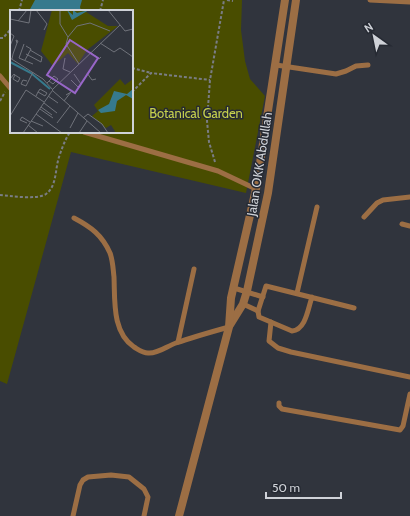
<svg xmlns="http://www.w3.org/2000/svg" width="410" height="516" font-family="Cabin,sans-serif">
<style>
.green{fill:#494d00;fill-rule:evenodd}
.water{fill:#367a8d}
.lines{fill:none;stroke-linecap:round;stroke-linejoin:round}
.path{stroke:#7a7d85;stroke-width:2;stroke-dasharray:3 2;stroke-linecap:butt}
.service{stroke:#9c6e44;stroke-width:5}
.minor{stroke:#9c6e44;stroke-width:8}
.labels{text-anchor:middle;stroke-width:3;stroke-linejoin:round;paint-order:stroke}
.park-label{font-size:13px;fill:#c6d14d;stroke:#262a33}
.street-label{font-size:13px;fill:#cfd2d8;stroke:#262a33}
.inset-river{fill:none;stroke:#367a8d;stroke-width:2}
.inset-road{fill:none;stroke:#70737b;stroke-width:1}
.view{fill:#9866c8;fill-opacity:0.15;stroke:#9866c8;stroke-width:2}
.inset-edge{fill:none;stroke:#cfd2d8;stroke-width:2}
</style>
<rect width="100%" height="100%" fill="#30343d"/>
<path class="green" d="M0,0h242l-1,30 4,31 5,18 15,17 -19,97 -175,-41 -64,232 -7,-3zM11,11h121v121h-121z"/>
<polygon class="water" points="35,0 82,0 80,7 81,11 29,11"/>
<g class="lines">
<g class="path">
<polyline points="227,0 233,1"/>
<polyline points="19,11 22,0"/>
<polyline points="100,11 103,0"/>
<polyline points="0,38 3,38 11,29"/>
<polyline points="132,68 151,73"/>
<polyline points="132,92 151,73 210,80"/>
<polyline points="0,101 5,92"/>
<polyline points="215,162 209,142 207,121 210,80 224,0"/>
<path d="M0,195c11,1 37,5 46,-1 11,-8 9,-25 13,-37 3,-9 6,-17 11,-25"/>
</g>
<g class="service">
<polyline points="370,0 410,2"/>
<polyline points="276,65 336,74 346,71 356,66 368,65"/>
<polyline points="0,76 11,89"/>
<polyline points="84,132 218,171 256,189"/>
<polyline points="364,217 377,203 383,200 410,197"/>
<path d="M74,218c17,9 28,17 36,35 3,8 3,16 4,24 1,24 -2,55 20,70 5,3 9,6 14,6 10,1 19,-7 28,-10 17,-6 35,-11 53,-16"/>
<polyline points="402,224 410,226"/>
<polyline points="234,288 263,297"/>
<polyline points="297,293 317,207"/>
<path d="M312,297c-4,11 -6,33 -20,34l-33,-14 -1,-6 8,-25 88,22"/>
<polyline points="243,304 258,311"/>
<polyline points="271,322 269,341 278,348 291,352 410,377"/>
<polyline points="178,342 194,269"/>
<polyline points="279,403 279,406 282,409 400,430 403,426 410,394"/>
<polyline points="73,516 80,485 83,480 88,477 111,475 129,477 144,489 148,497 144,516"/>
</g>
<g class="minor">
<polyline points="230,325 243,304 247,291 268,193 296,0"/>
<polyline points="179,516 229,327 231,298 256,189 285,0"/>
</g>
</g>
<g class="labels">
<g class="park-label">
<text x="196" y="118">Botanical Garden</text>
</g>
<g class="street-label">
<text transform="translate(259 164) rotate(-81)" y="5">Jalan OKK Abdullah</text>
</g>
</g>
<g transform="translate(10 10)">
<rect width="123" height="123" fill="#30343d"/>
<path d="M42,0h31l25,16h10l-31,24 -9,14 -10,-11 -15,13 -12,-15zM110,69l5,6 8,-6v54h-17l-5,-8 -5,3 -14,-12 6,-5 -4,-6z" fill="#494d00"/>
<path d="M57,0l6,5v-5l4,3 12,-3 -17,10zM123,79v10l-7,-4 -9,6 -2,10 -14,2 -3,-3 11,-6 5,-13 13,3z" fill="#367a8d"/>
<path class="inset-river" d="M0,52l21,11 19,16"/>
<path class="inset-road" d="M26,0l11,14 -3,6M50,0v14l8,13M98,0l17,21 8,-2M0,9l19,4 2,-13M8,11l9,-11M0,23l4,3 -4,10M90,33l14,9 6,-4 13,9M14,34l-5,14 14,6M80,42l9,7 2,-2M16,44l15,8 1,-5 -12,-7M0,48l33,21 10,11 -4,5M55,48l-2,11 7,3M2,49l1,-5 4,-11 1,-2 -2,-1 1,3M15,50l6,-11 -5,-3M69,54l-13,-20 2,-7 9,-11 13,-3 20,8M77,63l5,7 4,-1M0,69l4,-5 1,1 3,2 2,1 -2,4 -5,-3 2,-4M61,70l7,7 3,-3 -7,-10M17,71l-4,-1 -2,4 5,2 7,-14M37,73l7,-7 4,3 -5,5 -4,-3M43,79l67,-64M43,81l48,42M26,86l2,-4 2,-3 7,4 -2,3 -7,-4M38,86l10,7M54,91l7,-9 -5,3M34,93l13,10M31,97l11,8M30,99l13,9M26,104l26,19M0,106l16,-26 18,12M73,108l5,-4 14,10 6,9M21,111l12,5M17,113l-7,-3 2,-3 8,5M47,113l13,-17M18,115l10,8M60,118l8,-15M13,123l27,-39M69,123l8,-12"/>
<path class="view" d="M60,30l28,18 -23,35 -28,-18z"/>
<rect width="123" height="123" class="inset-edge"/>
</g>
<g transform="translate(374 36) rotate(327)" stroke="#262a33" stroke-width="3" paint-order="stroke">
<path d="M0-3L7 15L0 10L-7 15Z" fill="#cfd2d8"/>
<text y="-6" font-size="11" font-weight="bold" text-anchor="middle" fill="#cfd2d8">N</text>
</g>
<path d="M266 492v6h75v-6" fill="none" stroke="#cfd2d8" stroke-width="2"/>
<text x="272" y="492" font-size="12" fill="#cfd2d8" stroke="#262a33" stroke-width="3" paint-order="stroke">50 m</text>
</svg>
